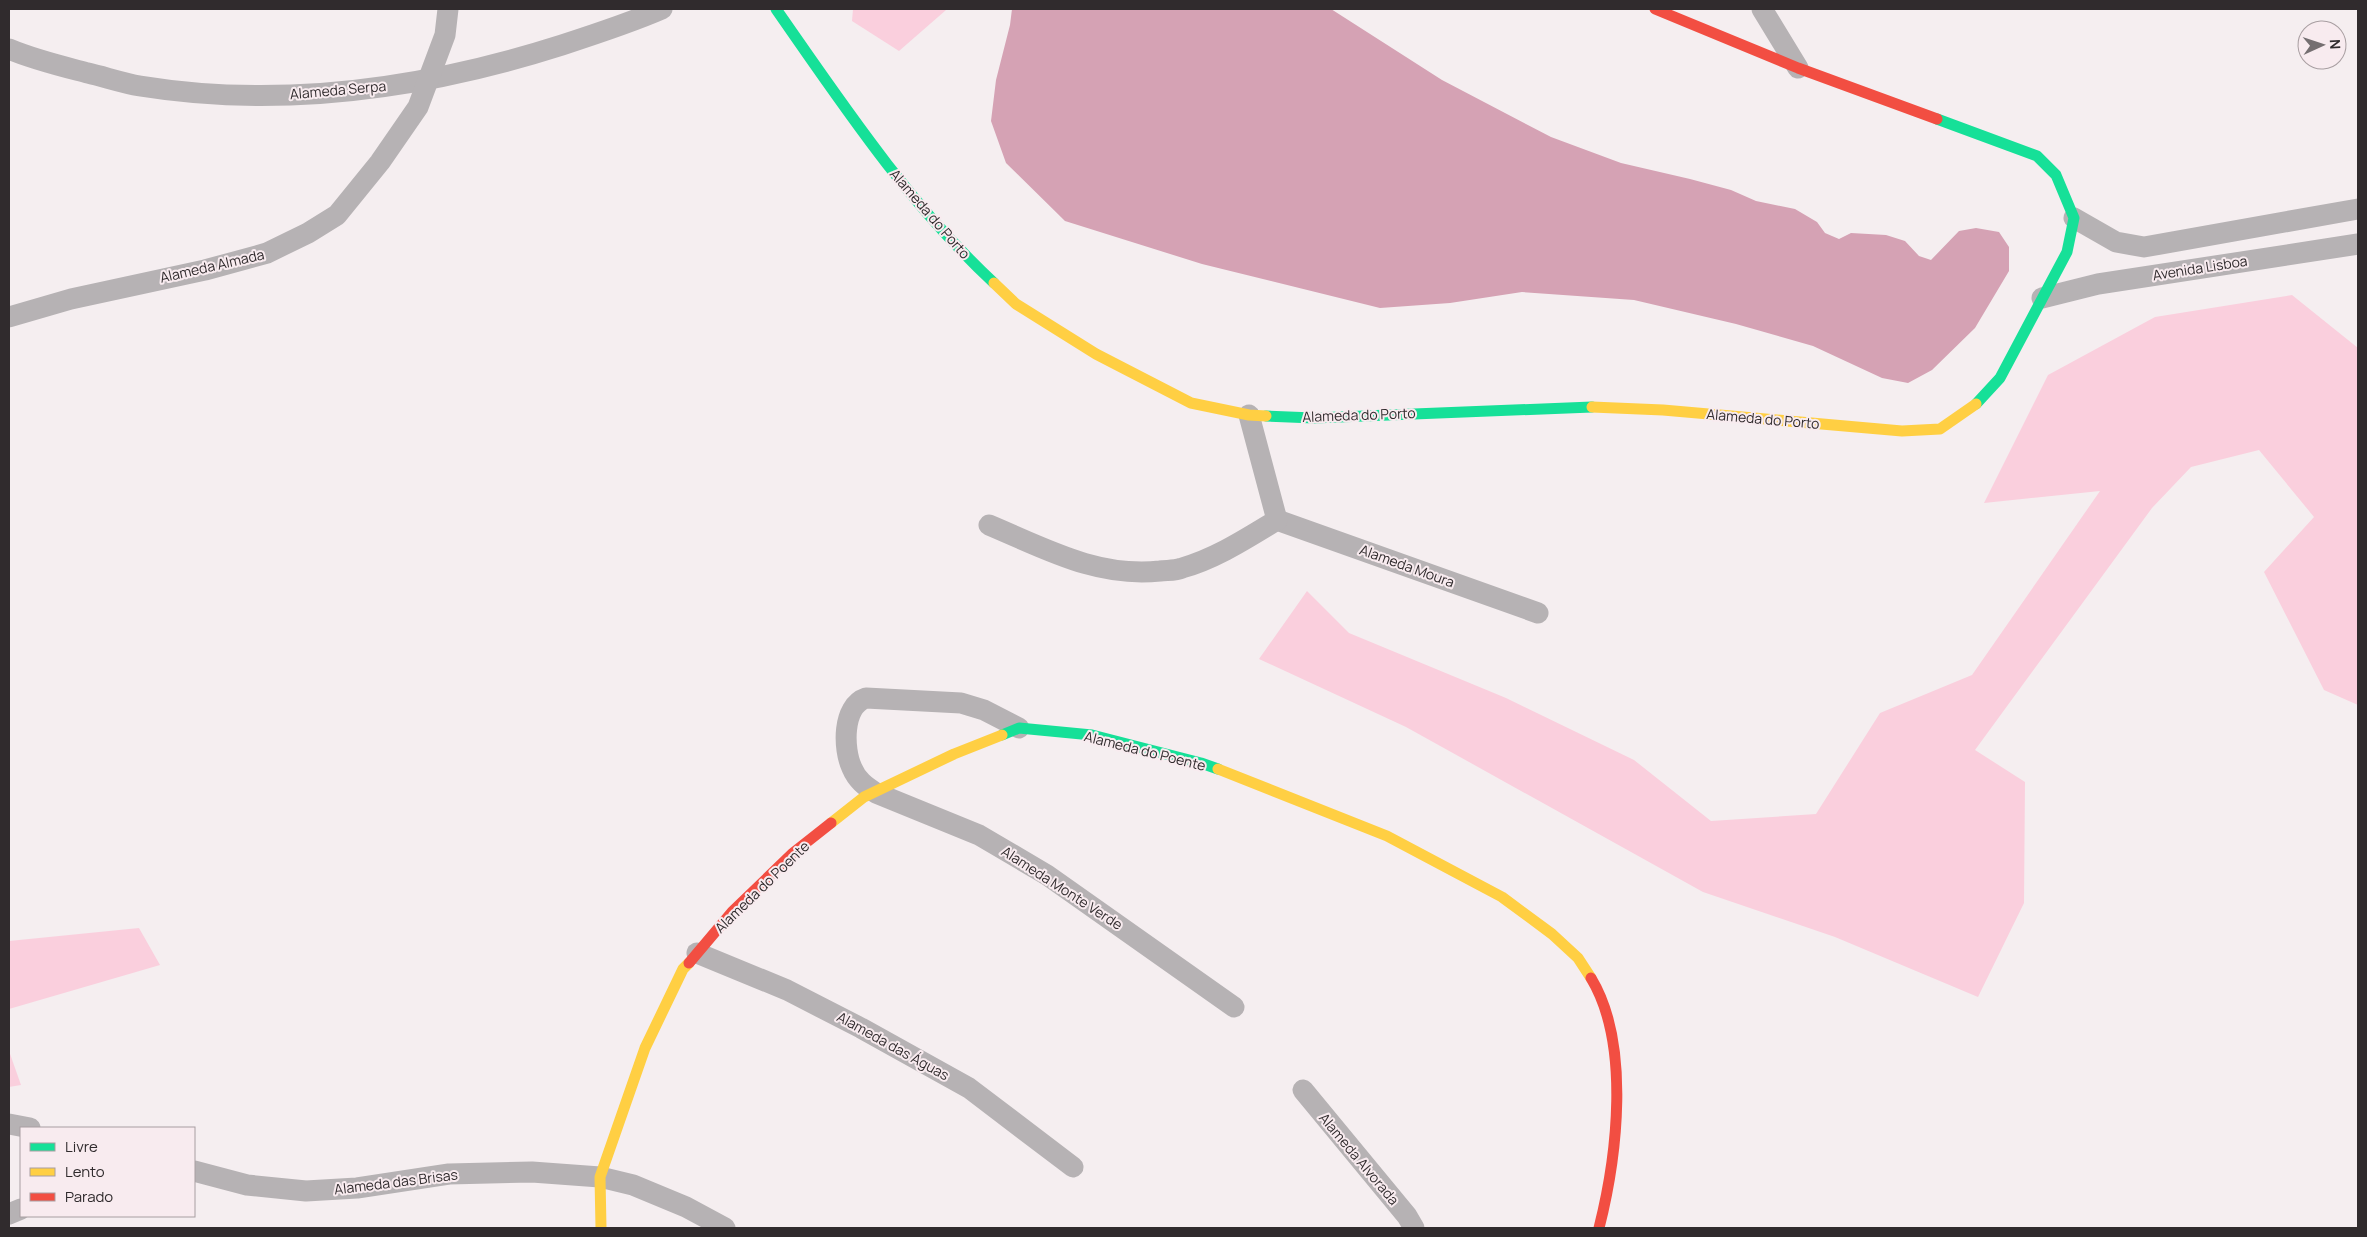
<svg xmlns="http://www.w3.org/2000/svg" width="2367" height="1237" font-family="Manrope,sans-serif">
<style>
.green{fill:#facfdd}
.water{fill:#d5a2b4}
.lines{fill:none;stroke-linecap:round;stroke-linejoin:round}
.street{stroke:#b6b2b4;stroke-width:21}
.fast{stroke:#16e098;stroke-width:11}
.slow{stroke:#ffcf43;stroke-width:11}
.jam{stroke:#f24e42;stroke-width:11}
.labels{text-anchor:middle;stroke-width:4;stroke-linejoin:round;paint-order:stroke}
.street-label{font-size:14px;fill:#302b2d;stroke:#f8ebef}
</style>
<rect width="100%" height="100%" fill="#f5eef0"/>
<g class="green">
<polygon points="853,9 946,9 946,10 899,51 852,21"/>
<polygon points="2292,295 2358,348 2358,705 2324,690 2264,572 2314,517 2259,450 2191,467 2152,508 1975,750 2025,782 2024,903 1978,997 1835,937 1703,892 1406,727 1259,659 1307,591 1349,633 1506,698 1634,760 1711,821 1816,814 1880,713 1972,675 2100,491 1984,503 2048,375 2155,317"/>
<polygon points="139,928 160,965 9,1009 9,941"/>
<polygon points="9,1051 21,1085 9,1087"/>
</g>
<polygon class="water" points="1012,9 1331,9 1442,80 1551,137 1621,163 1690,179 1731,190 1756,201 1795,209 1817,222 1825,233 1839,239 1851,233 1886,235 1905,241 1919,256 1931,260 1959,231 1976,228 1999,232 2009,247 2009,271 1975,328 1932,370 1908,383 1882,378 1813,346 1736,324 1634,300 1522,292 1450,303 1380,308 1202,264 1065,221 1006,163 991,121 996,80 1010,25"/>
<g class="lines">
<g class="street">
<polyline points="1762,9 1798,68"/>
<path d="M9,49c26,11 52,17 79,24 17,4 35,10 52,13 141,23 287,2 422,-41 34,-11 68,-22 100,-36"/>
<polyline points="2074,218 2116,242 2144,247 2358,209"/>
<polyline points="2042,298 2098,284 2358,244"/>
<polyline points="9,317 71,299 205,270 267,253 308,233 337,215 380,162 418,107 445,35 448,9"/>
<polyline points="1277,520 1538,613"/>
<path d="M989,525c55,23 108,53 171,46 7,-1 15,0 22,-3 35,-10 65,-30 95,-48l-28,-105"/>
<path d="M1019,728l-35,-18 -23,-7 -95,-5c-24,8 -23,51 -14,70 5,12 13,18 24,25l103,42 68,40 187,132"/>
<polyline points="697,953 787,990 861,1028 969,1088 1073,1167"/>
<polyline points="1303,1090 1407,1216 1414,1228"/>
<polyline points="9,1124 30,1128"/>
<polyline points="194,1171 247,1185 306,1191 357,1188 449,1174 532,1172 600,1177 633,1185 686,1207 725,1228"/>
<polyline points="9,1214 21,1209"/>
</g>
<g class="fast">
<path d="M776,9c67,96 132,194 218,274"/>
<polyline points="1937,119 2037,156 2056,175 2074,218 2067,252 2000,378 1976,404"/>
<polyline points="1266,416 1314,418 1592,407"/>
<polyline points="1002,735 1019,728 1092,735 1201,763 1218,769"/>
</g>
<g class="slow">
<polyline points="994,283 1016,304 1096,354 1191,403 1249,415 1266,416"/>
<polyline points="1592,407 1663,410 1902,431 1940,429 1976,404"/>
<polyline points="1218,769 1387,836 1502,897 1552,934 1578,958 1591,978"/>
<polyline points="831,823 864,797 954,754 1002,735"/>
<polyline points="601,1228 600,1177 645,1048 683,969 689,963"/>
</g>
<g class="jam">
<polyline points="1655,9 1798,68 1937,119"/>
<polyline points="689,963 732,912 793,853 831,823"/>
<path d="M1591,978c40,66 26,179 8,250"/>
</g>
</g>
<g class="labels">
<g class="street-label">
<text transform="translate(338 90) rotate(-5)" y="5">Alameda Serpa</text>
<text transform="translate(930 214) rotate(49)" y="5">Alameda do Porto</text>
<text transform="translate(212 266) rotate(-13)" y="5">Alameda Almada</text>
<text transform="translate(2200 268) rotate(-9)" y="5">Avenida Lisboa</text>
<text transform="translate(1359 415) rotate(-2)" y="5">Alameda do Porto</text>
<text transform="translate(1763 419) rotate(5)" y="5">Alameda do Porto</text>
<text transform="translate(1407 566) rotate(20)" y="5">Alameda Moura</text>
<text transform="translate(1145 751) rotate(14)" y="5">Alameda do Poente</text>
<text transform="translate(762 887) rotate(-44)" y="5">Alameda do Poente</text>
<text transform="translate(1062 888) rotate(33)" y="5">Alameda Monte Verde</text>
<text transform="translate(893 1046) rotate(29)" y="5">Alameda das Águas</text>
<text transform="translate(1359 1159) rotate(50)" y="5">Alameda Alvorada</text>
<text transform="translate(396 1182) rotate(-7)" y="5">Alameda das Brisas</text>
</g>
</g>
<rect width="2367" height="1237" fill="none" stroke="#302b2d" stroke-width="20"/>
<rect x="20" y="1127" width="175" height="90" fill="#f8ebef" stroke="#a89ea1"/>
<rect x="30" y="1143" width="25" height="8" fill="#16e098" stroke="#a89ea1"/>
<text x="65" y="1152" font-size="15" fill="#302b2d">Livre</text>
<rect x="30" y="1168" width="25" height="8" fill="#ffcf43" stroke="#a89ea1"/>
<text x="65" y="1177" font-size="15" fill="#302b2d">Lento</text>
<rect x="30" y="1193" width="25" height="8" fill="#f24e42" stroke="#a89ea1"/>
<text x="65" y="1202" font-size="15" fill="#302b2d">Parado</text>
<g transform="translate(2322 45) rotate(87)"><circle r="24" fill="#f8ebef" stroke="#a89ea1"/>
<path d="M0-4L9 19L0 12L-9 19Z" fill="#756f71"/>
<text y="-8" font-size="14" font-weight="bold" text-anchor="middle" fill="#302b2d">N</text>
</g>
</svg>
